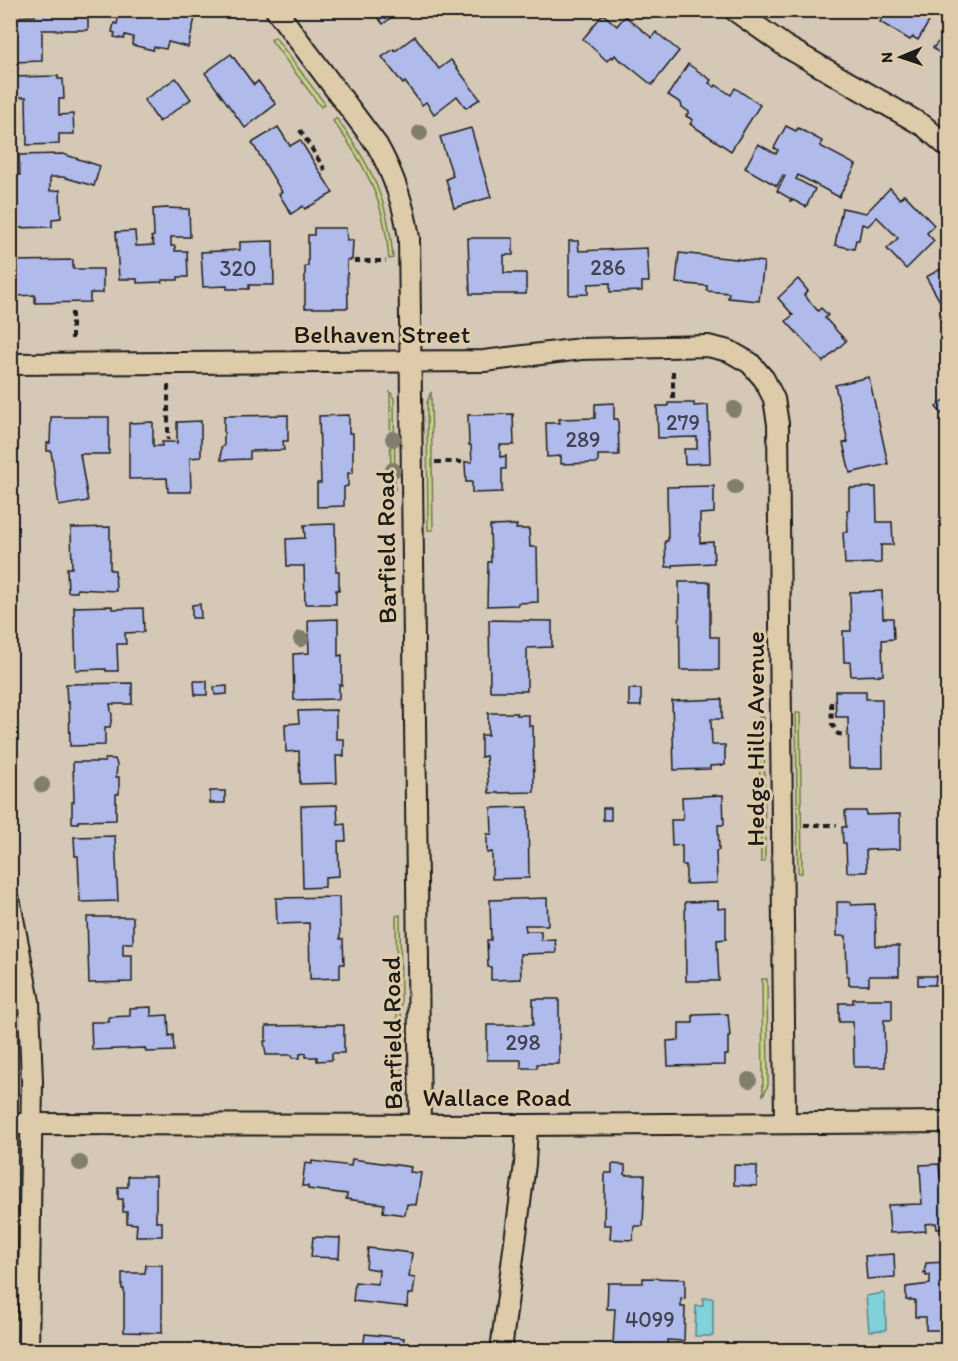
<svg xmlns="http://www.w3.org/2000/svg" width="958" height="1361" font-family="Itim,sans-serif">
<style>
.green{fill:#c8d487;stroke:#727852;stroke-width:1.5}
.water{fill:#81d1db;stroke:#59898f;stroke-width:1.5}
.building{fill:#b0baeb;stroke:#1c1c1c;stroke-width:1.5}
.lines{fill:none;stroke-linecap:round;stroke-linejoin:round}
.street-casing{stroke:#1c1c1c;stroke-width:24}
.path{stroke:#1c1c1c;stroke-width:4;stroke-dasharray:6 4.5;stroke-linecap:butt}
.street{stroke:#decba9;stroke-width:20}
.tree{fill:#827e6d}
.labels{text-anchor:middle;stroke-width:6;stroke-linejoin:round;paint-order:stroke}
.number-label{font-size:22px;fill:#414450}
.street-label{font-size:26px;fill:#1c1c1c;stroke:#decba9}
</style>
<rect width="100%" height="100%" fill="#d5c8b6"/>
<filter id="ink" filterUnits="userSpaceOnUse"><feTurbulence type="fractalNoise" baseFrequency=".0167" numOctaves="2"/><feDisplacementMap in="SourceGraphic" scale="12" xChannelSelector="R" yChannelSelector="G"/><feConvolveMatrix kernelMatrix="1 2 1 2 8 2 1 2 1" color-interpolation-filters="sRGB"/></filter>
<g filter="url(#ink)">
<g class="green">
<polygon points="275,37 325,104 321,107 271,40"/>
<path d="M336,118c34,45 53,83 57,140l-4,1c-4,-57 -23,-94 -56,-138z"/>
<polygon points="390,391 394,399 395,490 391,491"/>
<polygon points="431,392 433,530 428,530 427,403"/>
<polygon points="796,713 800,713 802,873 798,873"/>
<polygon points="759,717 764,717 765,861 761,862"/>
<polygon points="400,915 402,1085 398,1097 396,916"/>
<polygon points="762,979 767,979 768,1085 763,1096"/>
</g>
<g class="water">
<polygon points="883,1293 885,1295 886,1330 869,1331 866,1296"/>
<polygon points="703,1298 713,1298 713,1336 695,1336 696,1306 703,1306"/>
</g>
<g class="building">
<polygon points="35,10 88,10 88,30 42,30 42,61 13,62 14,17 35,16"/>
<polygon points="120,10 173,10 172,13 195,18 188,47 168,42 166,49 154,47 153,50 132,45 133,37 125,35 124,39 114,37 115,33 112,32 114,23 117,24"/>
<polygon points="372,10 401,10 383,24"/>
<polygon points="870,10 936,10 918,40 913,37 910,40 880,22 882,18"/>
<polygon points="603,14 617,26 625,16 652,38 656,32 679,51 652,85 621,60 620,61 615,55 613,58 611,56 607,61 583,39"/>
<polygon points="948,31 948,60 933,48"/>
<polygon points="415,36 439,69 451,60 480,99 466,108 457,96 434,114 426,102 422,105 405,82 403,84 382,57 394,49 395,51"/>
<polygon points="231,54 254,85 258,81 276,104 245,128 205,73"/>
<polygon points="688,64 711,80 709,83 715,87 716,85 731,95 735,88 760,105 731,151 690,124 693,120 686,116 689,112 682,107 681,103 668,95"/>
<polygon points="58,76 58,79 63,79 64,99 59,99 59,115 73,114 74,134 59,134 59,144 27,145 26,97 13,97 12,77"/>
<polygon points="176,78 191,99 159,122 144,100"/>
<polygon points="786,126 796,131 798,128 822,141 820,146 856,165 839,197 798,175 796,179 815,189 806,207 793,200 790,201 791,199 777,191 785,176 783,175 777,186 745,168 758,144 776,154 778,150 774,148"/>
<polygon points="278,127 290,146 300,140 333,193 305,209 303,206 291,214 279,194 282,192 252,143"/>
<polygon points="471,128 491,197 454,208 446,179 453,176 440,137"/>
<polygon points="63,154 100,166 94,186 63,177 50,177 50,191 60,190 61,218 52,219 52,227 15,228 14,175 20,175 19,155"/>
<polygon points="890,188 900,199 904,194 934,225 927,233 934,241 906,269 887,249 898,238 877,217 868,226 862,224 859,240 856,240 854,249 835,245 842,208 866,213"/>
<polygon points="166,208 189,209 190,237 171,237 171,246 175,246 175,251 187,251 188,277 178,277 178,280 162,280 162,282 137,283 137,279 119,279 116,232 135,231 136,246 154,245 151,237 154,236 153,209"/>
<polygon points="314,228 346,228 347,240 353,240 352,260 347,260 348,308 305,308 305,266 308,266 308,235 314,235"/>
<polygon points="468,238 513,238 513,255 504,255 504,273 526,273 526,294 470,294"/>
<polygon points="273,241 274,285 249,285 249,289 227,289 227,286 203,287 201,252 240,250 240,242"/>
<polygon points="569,241 578,241 579,251 647,248 649,282 642,282 642,291 610,292 610,283 588,284 588,294 569,295"/>
<polygon points="679,253 764,262 759,301 728,298 729,293 707,291 707,286 676,283"/>
<polygon points="73,260 73,269 103,269 103,293 90,293 90,302 35,303 35,295 15,296 14,261"/>
<polygon points="948,265 948,315 926,277"/>
<polygon points="798,279 808,291 804,295 818,311 821,308 828,315 825,318 846,341 823,362 786,321 793,315 778,298"/>
<polygon points="869,377 888,464 850,473 843,443 848,442 835,385"/>
<polygon points="948,397 948,421 936,407"/>
<polygon points="614,403 614,419 618,419 619,455 598,455 598,463 561,464 561,456 547,457 546,423 560,423 559,419 595,418 595,404"/>
<polygon points="668,403 694,403 694,406 708,405 710,463 685,464 684,449 697,449 697,437 658,438 657,406 668,406"/>
<polygon points="513,414 514,445 500,445 500,457 506,456 506,469 502,469 502,492 472,493 472,482 466,482 465,462 472,462 471,445 469,445 468,415"/>
<polygon points="288,415 288,441 283,441 284,450 250,451 250,459 221,460 221,447 224,446 224,416"/>
<polygon points="349,415 349,433 353,433 353,473 348,473 348,486 344,487 344,506 317,507 317,483 321,483 319,416"/>
<polygon points="51,417 109,417 109,454 80,454 88,501 59,506 51,451 47,451 47,443 50,443"/>
<polygon points="201,421 201,457 190,458 191,492 168,492 167,478 129,479 129,423 153,422 153,446 162,446 162,442 175,442 177,443 177,422"/>
<polygon points="714,486 714,513 700,514 700,543 713,542 714,563 673,565 673,567 666,567 665,541 668,541 667,487"/>
<polygon points="876,487 877,522 892,522 893,545 881,545 881,563 845,564 843,532 848,532 847,510 849,510 849,488"/>
<polygon points="335,524 336,571 339,571 339,590 336,590 336,604 305,604 304,566 287,566 286,539 305,538 304,525"/>
<polygon points="517,525 516,529 529,529 530,547 537,547 538,602 518,603 518,605 487,606 488,562 491,562 490,526"/>
<polygon points="110,527 110,570 115,570 116,591 77,589 77,592 68,592 67,568 72,568 71,528"/>
<polygon points="679,582 710,582 710,637 719,637 719,670 680,670"/>
<polygon points="882,591 883,618 893,618 894,639 882,640 883,675 851,676 850,662 844,662 843,631 851,631 850,592"/>
<polygon points="200,604 201,618 192,618 192,605"/>
<polygon points="112,606 112,609 143,608 144,632 125,633 126,644 117,644 118,671 106,671 106,669 76,670 74,607"/>
<polygon points="338,619 338,656 342,655 342,685 339,685 339,699 294,700 293,654 309,653 308,620"/>
<polygon points="489,620 552,621 552,647 527,648 527,691 490,691"/>
<polygon points="194,681 207,681 207,695 195,695"/>
<polygon points="132,683 132,704 110,704 112,716 110,727 105,727 105,745 70,746 69,702 67,703 66,684"/>
<polygon points="227,686 227,694 215,695 214,687"/>
<rect x="629" y="689" width="12" height="17"/>
<polygon points="835,691 866,691 866,699 882,699 883,768 849,768 848,717 836,717"/>
<polygon points="722,699 722,719 711,719 712,745 725,745 725,765 710,766 710,769 674,770 672,701"/>
<polygon points="336,710 336,739 344,739 344,756 336,756 337,783 300,784 299,751 286,752 285,724 299,723 298,711"/>
<polygon points="488,713 517,713 517,715 529,715 529,726 533,726 534,792 489,793 486,756 481,757 481,735 488,735"/>
<polygon points="105,759 115,759 117,765 116,777 119,777 119,794 116,794 116,820 78,821 78,823 72,823 72,802 74,802 73,762 105,762"/>
<rect x="210" y="791" width="15" height="12"/>
<polygon points="723,795 724,825 718,825 719,850 716,851 717,883 686,884 686,865 682,865 682,845 672,846 671,820 683,820 682,797"/>
<polygon points="337,805 338,825 345,824 346,841 338,841 339,876 325,877 325,887 303,888 301,806"/>
<polygon points="528,807 529,878 492,879 492,852 487,853 487,834 492,834 491,808"/>
<rect x="603" y="808" width="8" height="12"/>
<polygon points="845,811 866,811 866,815 900,814 900,849 866,850 867,872 847,872 846,843 843,843 842,827 846,827"/>
<polygon points="115,836 118,901 80,902 78,856 75,856 74,837"/>
<polygon points="339,897 340,939 343,939 344,964 340,964 340,978 310,979 309,923 277,924 276,898"/>
<polygon points="547,898 548,925 525,925 526,931 541,931 541,940 555,939 556,953 520,954 521,979 491,980 491,967 488,967 487,940 491,940 490,900"/>
<polygon points="718,901 718,909 726,908 726,939 717,940 719,981 686,981 685,902"/>
<polygon points="837,902 851,902 851,905 875,904 876,946 899,946 899,976 869,976 869,985 849,985 849,976 847,976 846,936 837,936"/>
<polygon points="87,917 133,917 133,943 123,943 123,955 132,955 132,982 89,983"/>
<polygon points="918,976 936,976 935,985 918,985"/>
<polygon points="533,999 559,999 559,1064 537,1064 537,1068 521,1068 521,1060 487,1060 487,1025 533,1025"/>
<polygon points="853,999 892,999 892,1020 884,1020 885,1067 854,1067 853,1022 839,1022 839,1003 853,1003"/>
<polygon points="151,1007 151,1016 168,1015 169,1036 173,1035 174,1051 146,1052 145,1048 92,1050 91,1022 109,1022 109,1017 130,1016 130,1008"/>
<polygon points="728,1014 730,1037 728,1037 728,1055 725,1055 725,1065 668,1066 667,1041 679,1040 679,1023 693,1023 693,1015"/>
<polygon points="344,1025 344,1053 332,1053 332,1060 317,1061 317,1057 306,1057 306,1053 300,1054 300,1058 292,1058 292,1055 266,1055 264,1041 266,1041 266,1026"/>
<polygon points="352,1159 411,1167 410,1172 421,1173 416,1205 407,1204 405,1215 383,1212 384,1204 346,1199 347,1194 308,1189 308,1186 302,1186 305,1163 312,1164 312,1161 351,1166"/>
<polygon points="612,1164 625,1165 625,1175 645,1175 643,1226 634,1226 633,1240 610,1239 611,1225 604,1225 605,1173 612,1173"/>
<polygon points="939,1164 940,1177 948,1177 948,1229 937,1229 936,1223 925,1224 926,1231 890,1233 888,1205 922,1204 920,1165"/>
<polygon points="734,1165 757,1166 757,1186 734,1185"/>
<polygon points="128,1176 156,1176 156,1222 162,1222 162,1236 136,1236 137,1224 127,1223 127,1212 123,1212 123,1199 118,1199 118,1187 128,1187"/>
<polygon points="313,1237 340,1238 339,1258 311,1257"/>
<polygon points="368,1248 412,1253 409,1277 415,1278 413,1294 408,1294 407,1307 353,1301 355,1282 378,1284 379,1270 366,1268"/>
<polygon points="894,1254 895,1277 867,1279 865,1256"/>
<polygon points="948,1262 948,1330 926,1330 926,1317 915,1317 915,1300 906,1300 906,1287 930,1284 930,1275 926,1276 926,1272 924,1273 926,1263"/>
<polygon points="146,1265 162,1265 162,1333 124,1332 124,1289 122,1289 122,1273 145,1273"/>
<polygon points="643,1278 685,1279 685,1299 681,1298 681,1307 685,1307 684,1341 667,1340 667,1349 652,1349 652,1345 613,1344 615,1309 607,1309 608,1283 643,1283"/>
<polygon points="365,1334 404,1338 402,1350 363,1350"/>
</g>
<g class="lines">
<defs>
<g id="street">
<path d="M276,10l101,135c17,30 27,60 32,93l11,886"/>
<polyline points="734,10 785,46 924,126 948,147"/>
<polyline points="10,364 484,361 581,349 708,346 729,351 750,363 764,379 774,399 778,424 785,1122"/>
<polyline points="10,903 29,1002 30,1030 32,1081 28,1350"/>
<polyline points="10,1124 527,1125 948,1122"/>
<polyline points="501,1350 525,1164 527,1125"/>
</g>
</defs>
<use href="#street" class="street-casing"/>
<g class="path">
<polyline points="300,130 325,170"/>
<polyline points="354,261 386,261"/>
<polyline points="72,339 72,308"/>
<polyline points="673,371 673,402"/>
<polyline points="168,385 168,440"/>
<polyline points="435,462 463,462"/>
<polyline points="831,702 832,724 838,734 847,735"/>
<polyline points="804,825 837,825"/>
</g>
<use href="#street" class="street"/>
</g>
<g class="tree">
<circle cx="420" cy="133" r="8"/>
<circle cx="734" cy="409" r="8"/>
<circle cx="393" cy="439" r="8"/>
<circle cx="393" cy="470" r="8"/>
<circle cx="735" cy="487" r="8"/>
<circle cx="301" cy="639" r="8"/>
<circle cx="42" cy="785" r="8"/>
<circle cx="749" cy="1080" r="8"/>
<circle cx="80" cy="1163" r="8"/>
</g>
</g>
<g class="labels">
<g class="number-label">
<text x="608" y="275">286</text>
<text x="238" y="276">320</text>
<text x="683" y="430">279</text>
<text x="583" y="447">289</text>
<text x="523" y="1050">298</text>
<text x="650" y="1327">4099</text>
</g>
<g class="street-label">
<text x="382" y="343">Belhaven Street</text>
<text transform="translate(386 547) rotate(-91)" y="9">Barfield Road</text>
<text transform="translate(755 739) rotate(-90)" y="9">Hedge Hills Avenue</text>
<text transform="translate(392 1033) rotate(-91)" y="9">Barfield Road</text>
<text x="497" y="1106">Wallace Road</text>
</g>
</g>
<rect width="958" height="1361" fill="none" stroke="#decba9" stroke-width="36"/>
<rect x="18" y="18" width="922" height="1325" fill="none" stroke="#1c1c1c" stroke-width="2" filter="url(#ink)"/>
<g transform="translate(901 57) rotate(268)" stroke="#decba9" stroke-width="4.5" paint-order="stroke">
<path d="M0-4.5L10 22L0 15L-10 22Z" fill="#1c1c1c"/>
<text y="-9" font-size="16" font-weight="bold" text-anchor="middle" fill="#1c1c1c">N</text>
</g>
</svg>
